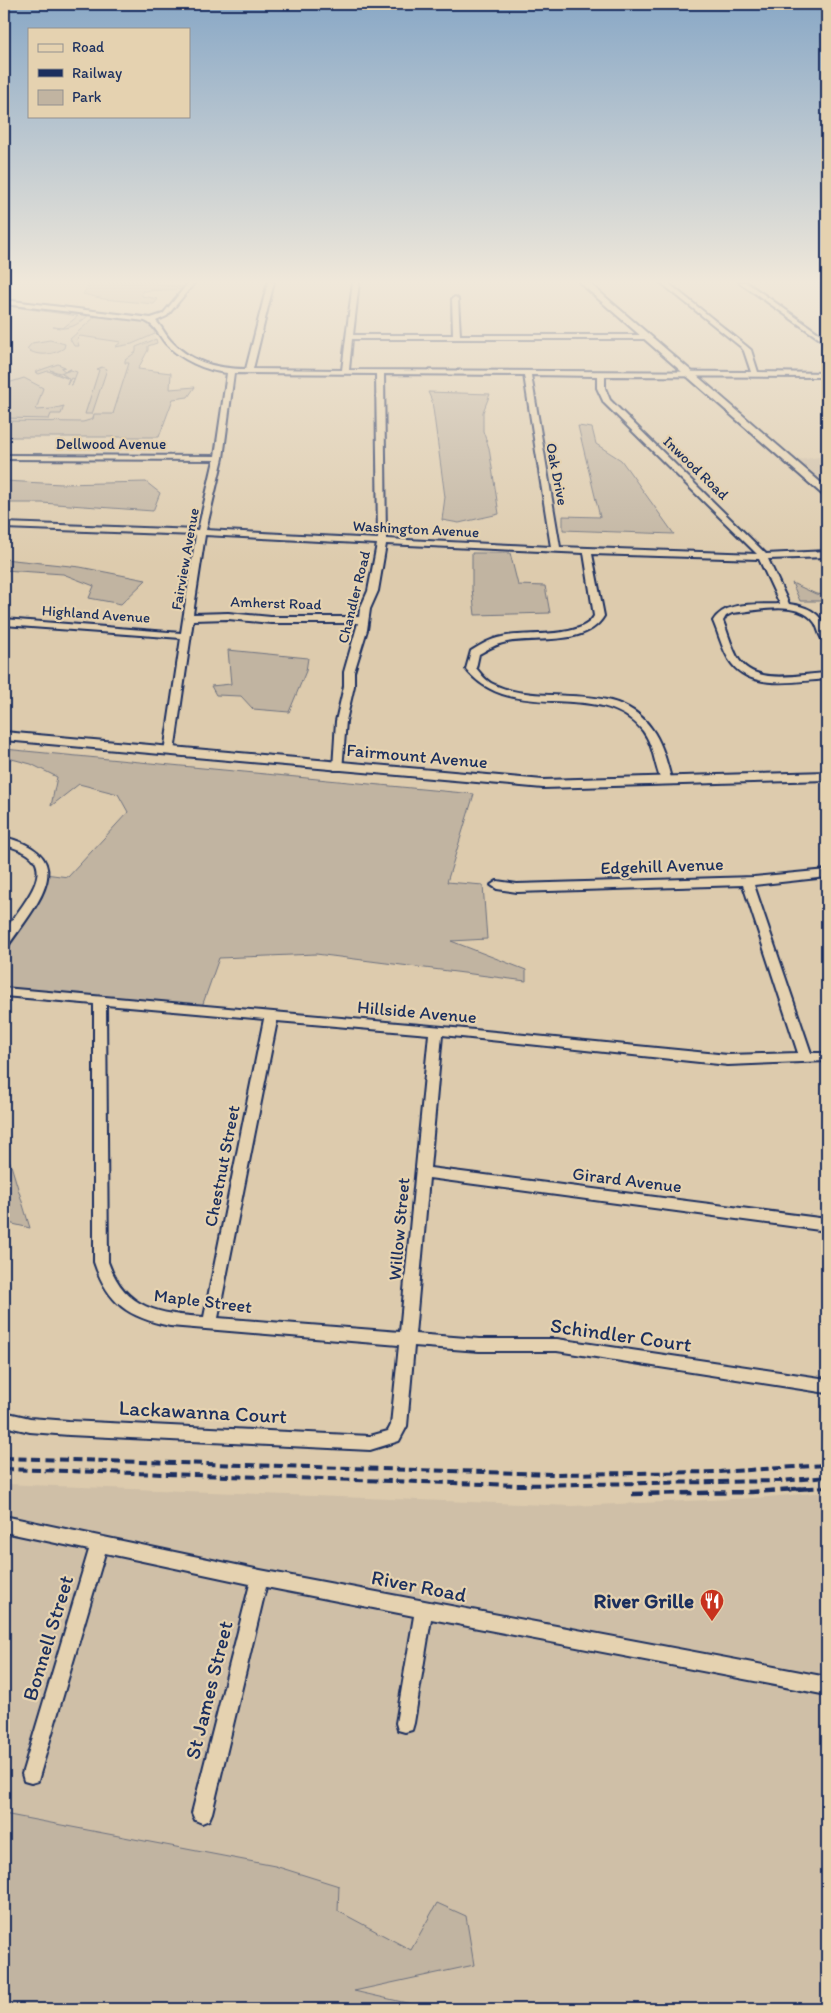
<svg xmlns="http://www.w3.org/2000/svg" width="831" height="2013" font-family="Itim,sans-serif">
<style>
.built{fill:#cfbfa7}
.green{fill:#c1b4a1;stroke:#6e7280}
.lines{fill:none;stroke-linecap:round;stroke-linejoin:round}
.minor-casing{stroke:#1b2f5e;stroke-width:4}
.major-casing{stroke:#1b2f5e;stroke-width:4}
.minor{fill:#e5d2b0;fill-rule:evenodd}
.major{fill:#e5d2b0;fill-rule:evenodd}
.rail-far1{stroke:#1b2f5e;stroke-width:4;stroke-dasharray:9 4.5;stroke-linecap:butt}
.rail{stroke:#1b2f5e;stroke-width:4.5;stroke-dasharray:11 5.5;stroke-linecap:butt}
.labels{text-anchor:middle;stroke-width:4.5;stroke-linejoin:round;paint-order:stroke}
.far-street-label{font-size:15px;fill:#1b2f5e;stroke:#e5d2b0}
.street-label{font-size:18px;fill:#1b2f5e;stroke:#e5d2b0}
.near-street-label{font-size:21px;fill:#1b2f5e;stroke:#e5d2b0}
.near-poi-label{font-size:21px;font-weight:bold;fill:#1b2f5e;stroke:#e5d2b0;text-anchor:end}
</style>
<rect width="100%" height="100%" fill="#ddcbad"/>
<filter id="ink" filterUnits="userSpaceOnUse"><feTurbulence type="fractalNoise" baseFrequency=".02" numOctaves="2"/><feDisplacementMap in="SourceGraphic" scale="10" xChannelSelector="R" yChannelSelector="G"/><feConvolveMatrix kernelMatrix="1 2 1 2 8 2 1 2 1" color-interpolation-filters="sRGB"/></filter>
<g filter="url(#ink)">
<g class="built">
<polygon points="4,304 134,317 151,324 157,343 148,346 148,350 143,357 121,418 106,422 4,421"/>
<polygon points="827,456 827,493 790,461"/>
<polygon points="4,1484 571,1506 755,1498 827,1492 827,2009 433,2009 4,1911"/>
</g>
<g class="green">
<polygon points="91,282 159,282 159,285 184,287 182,289 142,291 142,296 158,299 154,304 104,299 83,294"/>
<path d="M11,305l76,9 2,1c-13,11 -19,15 -36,12l10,1 15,-12 -70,-10z"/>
<polygon points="97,315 143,319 151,324 155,334 132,344 115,347 121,342 80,336 77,339 79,346 74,346 70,339"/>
<polygon points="156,339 157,343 148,346 148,350 138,369 171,373 170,389 195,387 188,397 173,399 159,437 4,437 4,421 83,422 93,419 94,414 113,414 129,363 125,363 125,360 136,352 136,347"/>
<path d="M50,340l15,4 -1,4c-10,7 -27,9 -37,1l5,-6z"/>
<polygon points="58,364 65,367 61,368 65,371 71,369 60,373 50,370 68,378 62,373 71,370 77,372 72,385 71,385 73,379 71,378 67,385 69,379 48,371 39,374 35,372"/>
<polygon points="102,367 107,369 92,414 85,414 99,370 97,369"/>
<polygon points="24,378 43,388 36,410 52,409 64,406 61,414 51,414 49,419 4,418 4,379 8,383"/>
<polygon points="428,392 490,394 483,412 483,431 489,448 499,514 459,523 442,520 445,497 432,401"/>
<polygon points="578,426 592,428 596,444 621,460 674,534 563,530 563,516 600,517"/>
<polygon points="4,481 62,484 146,482 160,493 153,511 42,503 4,503"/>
<polygon points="472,553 510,553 518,585 545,586 550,613 475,615 472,589"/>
<polygon points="4,559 80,567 146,580 121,604 89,598 94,586 63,574 4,570"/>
<polygon points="792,583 816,594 827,595 827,601 800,601"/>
<polygon points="228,650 308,658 306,671 289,712 253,709 241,696 216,695 211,686 231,684"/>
<polygon points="4,749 474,794 447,882 483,885 487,939 451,941 526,970 526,981 316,954 219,958 200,1012 4,993 4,943 45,874 68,877 128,812 118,794 79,784 51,806 57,777 31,764 4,757"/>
<polygon points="4,1142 30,1228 4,1222"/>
<polygon points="4,1814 275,1866 339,1886 338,1911 411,1950 437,1903 466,1916 474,1965 354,1991 433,2009 4,2009"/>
</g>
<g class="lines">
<defs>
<g id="minor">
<path d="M189,282h6l-28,34 -11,5c7,7 10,16 17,22 19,20 47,26 73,26l22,-87h6l-21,87 89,1 11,-88h6l-6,53h100l-1,-36 3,-2 3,2 2,36h187l3,2 -3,2h-295l-3,31 402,2 -7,-21 -3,-4 -81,-65h7l78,63 6,5 7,22 69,1v4l-222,-1v12l5,12 156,154 61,-3v6l-59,2 21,45c24,3 38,13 38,38 -8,-2 -8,-13 -12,-19 -16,-24 -59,-12 -83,-10l-6,3 -3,5c5,12 9,28 16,39 18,26 62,14 88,13v6c-30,2 -74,12 -95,-15 -9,-11 -13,-30 -19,-43 12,-21 46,-16 67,-17l-21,-45 -167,-5 12,62c-18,31 -68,20 -97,26 -11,2 -19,7 -28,12l-3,14c5,6 10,13 17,16 48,24 123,-6 158,44 12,16 16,36 21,54l-1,2h-8c-9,-16 -8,-37 -20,-53 -43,-55 -131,-4 -177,-62l5,-18c10,-6 19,-12 31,-14 24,-6 79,3 92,-21l-10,-63 -198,-9 -8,47 -8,18 -3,21 -13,42v14l-8,35 -4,49h-8l-1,-2 3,-47 8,-35v-14l14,-49h-87l-43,-4 -35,1 -19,132 -1,2h-8l-1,-2 17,-114 -177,-13v-6l177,14 15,-98 -192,-7v-5l194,7 16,-70 -210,-1v-4l211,1 12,-83c-21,-2 -46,-13 -61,-29 -7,-8 -10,-18 -21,-23l-141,-17v-4l147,18 12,-4zM234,373l142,1 2,165 -172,-9 17,-72zM384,374l140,1 27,172 -165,-8zM531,375l66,1v12l7,15 153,151 -197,-7zM205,535l172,9 -9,47 -8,18 -1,8h-88l-43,-4 -35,1z"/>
<polygon points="739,282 746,282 827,339 827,344"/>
<polygon points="821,282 827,282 827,285 822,283"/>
<path d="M4,837c78,19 33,67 4,109l-4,1c0,-3 -1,-8 0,-12 4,-16 46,-53 30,-75 -6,-9 -21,-12 -30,-16z"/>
<path d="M827,870v7l-73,8 57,168h16v8l-99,4 -286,-30 -12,133 397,51v12l-398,-53 -14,156 64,5h78l270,40v14l-270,-42h-78l-65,-5 -7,80 -8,15 -29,9 -301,-15 -39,-3 -26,-6v-14l26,6 39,3 301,15 18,-5 3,-6 8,-80 -229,-19c-42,-9 -62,-22 -76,-64v-258l-90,-8v-8l450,40 274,27 70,-2 -55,-168 -226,7 -20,-3 -6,-4 6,-4 20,3 237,-7zM106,1005l158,14 -60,298c-46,-3 -79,-8 -96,-55zM277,1021l152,13 -29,298 -182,-14z"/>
<polygon points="4,1516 260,1570 827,1677 827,1695 431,1619 414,1723 412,1730 405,1732 398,1730 396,1723 414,1616 266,1587 212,1813 209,1820 202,1823 195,1820 192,1813 250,1584 105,1553 40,1774 38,1781 31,1783 24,1781 22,1774 89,1550 4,1532"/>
</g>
<g id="major">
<polygon points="579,282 588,282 827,488 827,496 823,495"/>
<polygon points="4,732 543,780 827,772 827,780 543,788 4,740"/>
</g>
</defs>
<use href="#minor" class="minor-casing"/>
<use href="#major" class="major-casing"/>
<use href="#minor" class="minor"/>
<use href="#major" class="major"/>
<g class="rail-far1">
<polyline points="4,1458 554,1474 718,1472 827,1465"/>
<polyline points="4,1469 518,1485 780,1481 827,1477"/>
<polyline points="792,1489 827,1487"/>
</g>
<polyline class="rail" points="632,1494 751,1492 811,1488"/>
</g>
</g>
<linearGradient id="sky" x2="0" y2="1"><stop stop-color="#89a8c6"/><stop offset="0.5" stop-color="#f0e8da"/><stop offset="1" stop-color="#f0e8da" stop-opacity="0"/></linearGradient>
<rect width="831" height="564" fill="url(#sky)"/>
<defs>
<symbol id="restaurant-pin" viewBox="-11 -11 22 30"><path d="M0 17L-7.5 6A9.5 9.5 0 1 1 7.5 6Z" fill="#c8321e" stroke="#e5d2b0"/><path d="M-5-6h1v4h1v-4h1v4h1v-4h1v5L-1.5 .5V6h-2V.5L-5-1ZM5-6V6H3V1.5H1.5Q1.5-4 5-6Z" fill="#fff"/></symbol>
</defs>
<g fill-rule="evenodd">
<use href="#restaurant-pin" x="698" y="1587" width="28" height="38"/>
</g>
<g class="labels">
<g class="far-street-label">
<text x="111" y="449">Dellwood Avenue</text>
<text transform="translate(696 468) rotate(44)" y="5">Inwood Road</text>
<text transform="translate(557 474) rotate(79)" y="5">Oak Drive</text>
<text transform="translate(416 529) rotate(3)" y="5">Washington Avenue</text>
<text transform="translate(185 559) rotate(-80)" y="5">Fairview Avenue</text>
<text transform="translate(354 597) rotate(-76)" y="5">Chandler Road</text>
<text transform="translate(276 603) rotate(2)" y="5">Amherst Road</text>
<text transform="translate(96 614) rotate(4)" y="5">Highland Avenue</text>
</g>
<g class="street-label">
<text transform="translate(417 756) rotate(5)" y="6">Fairmount Avenue</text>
<text transform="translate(662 866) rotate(-2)" y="6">Edgehill Avenue</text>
<text transform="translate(417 1012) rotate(5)" y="6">Hillside Avenue</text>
<text transform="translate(222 1166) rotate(-79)" y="6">Chestnut Street</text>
<text transform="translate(627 1180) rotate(7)" y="6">Girard Avenue</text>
<text transform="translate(399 1229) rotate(-85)" y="6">Willow Street</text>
<text transform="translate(203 1301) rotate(7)" y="6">Maple Street</text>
</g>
<g class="near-street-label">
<text transform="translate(621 1335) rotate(8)" y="7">Schindler Court</text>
<text transform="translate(203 1412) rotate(3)" y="7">Lackawanna Court</text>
<text transform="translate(419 1586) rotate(11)" y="7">River Road</text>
<text transform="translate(48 1638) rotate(-73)" y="7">Bonnell Street</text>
<text transform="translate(209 1690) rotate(-76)" y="7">St James Street</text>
</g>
<g class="near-poi-label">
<text x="694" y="1608">River Grille</text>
</g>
</g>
<rect width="831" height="2013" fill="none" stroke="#e5d2b0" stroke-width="20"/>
<rect x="10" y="10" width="811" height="1993" fill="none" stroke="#1b2f5e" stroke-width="2" filter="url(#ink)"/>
<rect x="28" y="28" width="162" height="90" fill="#e5d2b0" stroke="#94918f"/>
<rect x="38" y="44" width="25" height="8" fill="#e5d2b0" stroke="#94918f"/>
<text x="72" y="52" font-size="15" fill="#1b2f5e">Road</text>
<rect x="38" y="69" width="25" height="8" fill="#1b2f5e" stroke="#94918f"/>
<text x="72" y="78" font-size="15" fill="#1b2f5e">Railway</text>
<rect x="38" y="90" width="25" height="15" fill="#c1b4a1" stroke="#94918f"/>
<text x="72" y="102" font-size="15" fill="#1b2f5e">Park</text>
</svg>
